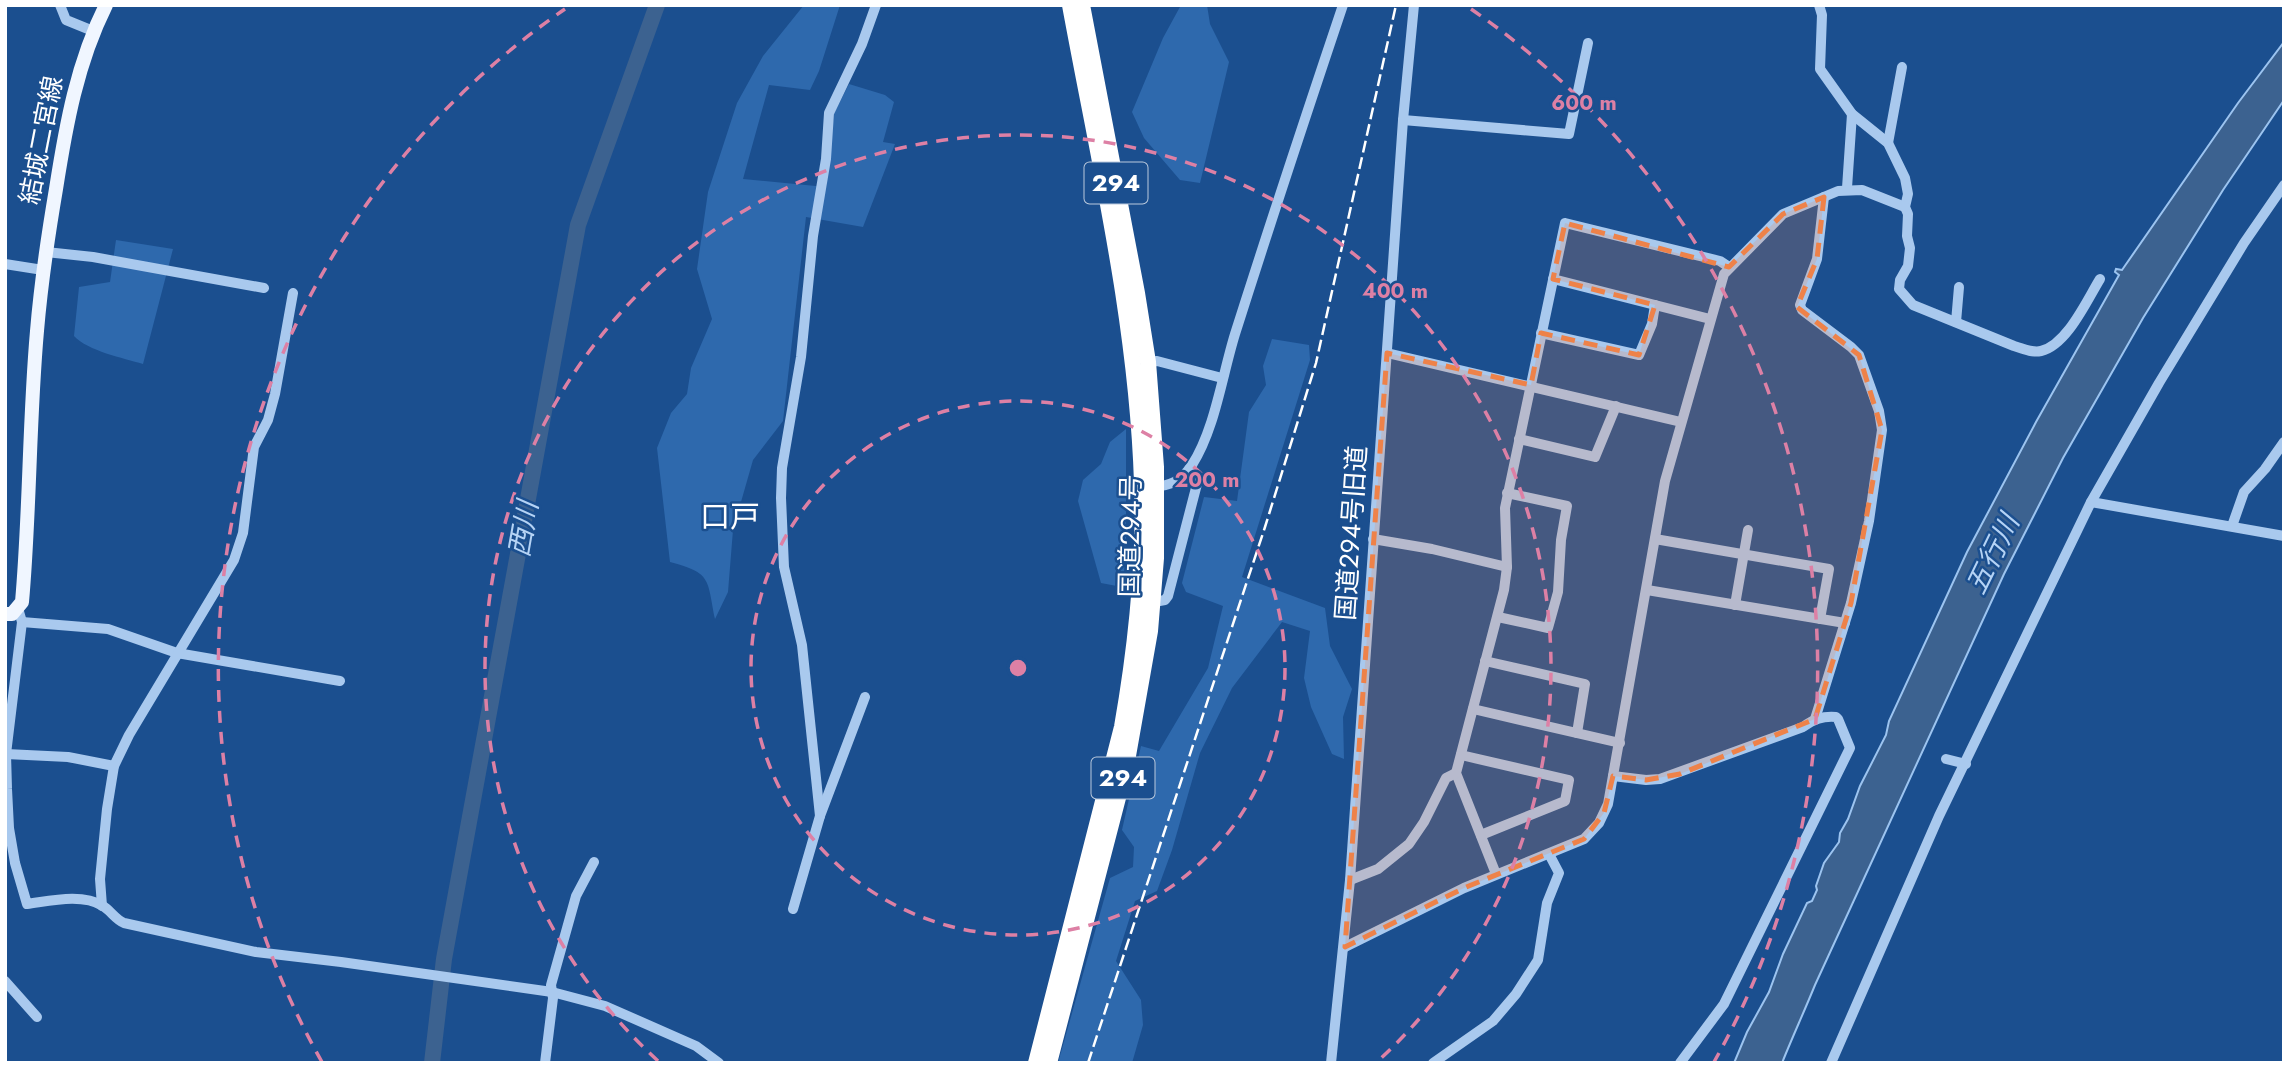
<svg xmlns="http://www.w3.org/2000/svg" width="2289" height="1068" font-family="Jost,'Noto Sans JP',sans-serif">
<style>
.green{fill:#2e69ad}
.water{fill:#3c6290;stroke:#9cc4f0;stroke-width:2}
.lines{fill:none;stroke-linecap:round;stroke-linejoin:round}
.river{stroke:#3c6290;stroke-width:16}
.minor{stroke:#a9c9ee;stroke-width:10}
.major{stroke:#f0f6ff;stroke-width:14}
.highway{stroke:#fff;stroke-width:16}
.rail{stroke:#fff;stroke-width:2.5;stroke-dasharray:12 5;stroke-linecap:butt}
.marked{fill:#ee8249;fill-opacity:0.2;stroke:#ee8249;stroke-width:5;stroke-dasharray:14 9;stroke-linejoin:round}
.ring{fill:none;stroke:#dd80a5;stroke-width:3.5;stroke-dasharray:12 9}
.labels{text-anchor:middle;stroke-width:5;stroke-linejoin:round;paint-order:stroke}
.shield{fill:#1b4f8f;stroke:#bbcadd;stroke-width:2}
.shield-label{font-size:24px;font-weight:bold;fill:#fff}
.street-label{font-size:26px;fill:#fff;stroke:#1b4f8f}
.water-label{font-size:28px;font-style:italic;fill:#b5d3f5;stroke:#1b4f8f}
.quarter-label{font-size:30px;fill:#fff;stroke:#1b4f8f}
.centre{fill:#dd80a5;stroke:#1b4f8f;stroke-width:3.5}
.ring-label{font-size:21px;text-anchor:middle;font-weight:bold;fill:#dd80a5;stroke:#1b4f8f;stroke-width:5;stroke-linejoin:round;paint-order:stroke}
</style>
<rect width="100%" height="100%" fill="#1b4f8f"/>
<g class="green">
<path d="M804,5h36l-21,66 -9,19 -41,-5 -26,94 83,8 8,-74 15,-29 36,11 9,7 -11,40 12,2 -32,83 -57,-10 -23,204 -30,39 -20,70 -5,62 -13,27c-8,-40 -3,-46 -45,-57l-13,-114 14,-35 16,-19 4,-26 21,-49 -15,-50 11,-77 29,-89 26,-47z"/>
<polygon points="1181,5 1207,5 1210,24 1229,62 1200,183 1180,180 1144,138 1132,112 1163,38"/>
<path d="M116,240l57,9 -30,115c-20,-6 -55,-13 -69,-28l5,-49 31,-5z"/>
<polygon points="1272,339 1309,345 1310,360 1242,577 1325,608 1330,646 1352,689 1343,717 1344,759 1332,754 1311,707 1304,678 1310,631 1282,622 1232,688 1200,753 1172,850 1157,891 1135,901 1116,961 1141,1000 1143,1025 1132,1063 1058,1063 1110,878 1133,867 1134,847 1122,830 1141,746 1159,751 1208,668 1223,606 1186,592 1182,583 1204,497 1237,501 1249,412 1266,385 1263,366"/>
<polygon points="1126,429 1126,559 1122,587 1101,583 1078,501 1083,480 1101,464 1110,442"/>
</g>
<path class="water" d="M2284,42v58l-61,90 -80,128 -80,140 -59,116 -189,411c-11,27 -23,53 -33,78h-48l13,-31 22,-40 14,-38 24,-51 5,-2 5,-11 -1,-4 8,-23 15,-21 1,-9 8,-14 12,-33 26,-51 3,-14 78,-169 69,-130 83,-147 -4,-3 1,-3 6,1 116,-167z"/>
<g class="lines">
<polyline class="river" points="432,1063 444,959 578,225 657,5"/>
<g class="minor">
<polyline points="60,5 66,20 93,31"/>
<path d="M1819,5l3,10 -2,54 32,45 36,29 17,35 3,16 -3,13 3,7 -1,22 3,12 -2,18 -8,14 -1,9 14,16 101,41c9,3 18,7 27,5 26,-6 46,-51 59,-72"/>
<polyline points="1403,120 1569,134 1588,43"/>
<polyline points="1888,143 1902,67"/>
<polyline points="1847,188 1852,114"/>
<polyline points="46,252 93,257 264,288"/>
<polyline points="5,264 43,270"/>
<polyline points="1553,279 1710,319"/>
<polyline points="1956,322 1959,287"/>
<polyline points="1541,333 1639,355 1652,324 1655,305"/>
<polyline points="1387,353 1681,422"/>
<polyline points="1148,362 1157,361 1222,378"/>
<polyline points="1519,439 1595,457 1616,406"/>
<path d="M1152,487c19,-1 29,-6 40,-22 23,-36 30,-89 43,-131 35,-110 71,-219 108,-329"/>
<polyline points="2091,502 2284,536"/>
<polyline points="2232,526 2244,492 2265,469 2284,442"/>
<polyline points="1373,539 1432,549 1507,567"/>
<polyline points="1655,539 1829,569 1820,619"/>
<polyline points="1647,590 1845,623"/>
<polyline points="1154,602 1165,600 1168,596 1197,484 1196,476 1189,469"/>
<polyline points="1735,605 1748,530"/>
<path d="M18,608l4,14 -16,132 1,35 2,39 6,35 12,41c23,-3 55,-11 76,2 8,5 12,13 21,17l132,29 85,10 211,30 53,14 91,40 23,17"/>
<polyline points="1498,617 1548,628 1558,592 1561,540 1567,506 1507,493"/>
<polyline points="22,622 108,629 177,653 340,681"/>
<polyline points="1485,661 1585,684 1577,733"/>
<polyline points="1473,709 1620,743"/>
<polyline points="1815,719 1851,603 1869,521 1882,430 1879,411 1859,355 1851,347 1802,310 1800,305 1817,259 1824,197"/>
<polyline points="6,754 68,757 114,766"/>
<polyline points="1461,755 1569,780 1565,801 1481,835"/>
<polyline points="1946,759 1966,764"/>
<path d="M1613,776l33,4 14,-1 143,-52c11,-8 19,-11 33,-10l2,2 12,29 -126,256 -44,59"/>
<polyline points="820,816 802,645 784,567 781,498 782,468 801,357 813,236 826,159 829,113 862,44 876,5"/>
<polyline points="1496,874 1456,773 1504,590 1507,567 1505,508 1565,223 1720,261 1729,267"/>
<polyline points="1350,880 1378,869 1409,844 1424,822 1446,778 1456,773"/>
<polyline points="102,906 100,879 107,809 114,766 129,735 234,560 243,533 254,447 268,420 275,394 293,293"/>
<polyline points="793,909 820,816 865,697"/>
<polyline points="1345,947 1464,888 1584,839 1599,823 1608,804 1665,481 1724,274 1783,214 1838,191 1862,190 1905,207"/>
<polyline points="5,981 37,1017"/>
<polyline points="545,1063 553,998 551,985 576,896 594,862"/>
<polyline points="1331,1063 1350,880 1403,120 1414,5"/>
<polyline points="1433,1063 1493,1021 1516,994 1538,960 1547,903 1559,873 1549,854"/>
<polyline points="1831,1063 1939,816 2091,502 2159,383 2244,243 2284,185"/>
</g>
<path class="major" d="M5,614h7l10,-12c8,-90 7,-181 15,-271 4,-48 11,-95 19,-142 10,-64 21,-126 50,-184"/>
<g class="highway">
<path d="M1036,1063l86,-336c14,-80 23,-162 20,-244 -5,-161 -43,-320 -72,-478"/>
<polyline points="1049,1063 1126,767 1150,631 1156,558 1156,467 1148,362 1137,293 1082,5"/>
</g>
<polyline class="rail" points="1088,1063 1265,527 1316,363 1396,5"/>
</g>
<path class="marked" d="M1824,197l-7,62 -20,48 62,48 23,75 -31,173 -36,116 -135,55 -34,6 -33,-4 -9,37 -20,26 -120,49 -119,59 42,-594 144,32 10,-52 98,22 16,-50 -102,-26 12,-56 164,44 54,-53z"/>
<g class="ring">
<circle cx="1018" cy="668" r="267"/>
<path d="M658 1061A533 533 0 1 1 1378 1061"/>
<path d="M322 1062A800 800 0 0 1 565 9M1471 9A800 800 0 0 1 1714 1062"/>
</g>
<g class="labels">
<g class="shield">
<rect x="1084.5" y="162.5" width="63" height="41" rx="5"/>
<rect x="1091.5" y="757.5" width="63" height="41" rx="5"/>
</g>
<g class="shield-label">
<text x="1116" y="191">294</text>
<text x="1123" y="786">294</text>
</g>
<g class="street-label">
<text transform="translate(41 140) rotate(-79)" y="9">結城二宮線</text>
<text transform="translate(1351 533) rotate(-86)" y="9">国道294号旧道</text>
<text transform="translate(1130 536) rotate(-89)" y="9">国道294号</text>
</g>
<g class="water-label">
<text transform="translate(523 529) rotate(-80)" y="10">西川</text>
<text transform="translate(1992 554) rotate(-64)" y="10">五行川</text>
</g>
<g class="quarter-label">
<text x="730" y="527">口戸</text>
</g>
</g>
<circle cx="1018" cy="668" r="10" class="centre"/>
<g class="ring-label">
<text x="1584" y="110">600 m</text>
<text x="1395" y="298">400 m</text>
<text x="1207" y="487">200 m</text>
</g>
<rect width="2289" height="1068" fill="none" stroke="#ffffff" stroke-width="14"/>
</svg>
